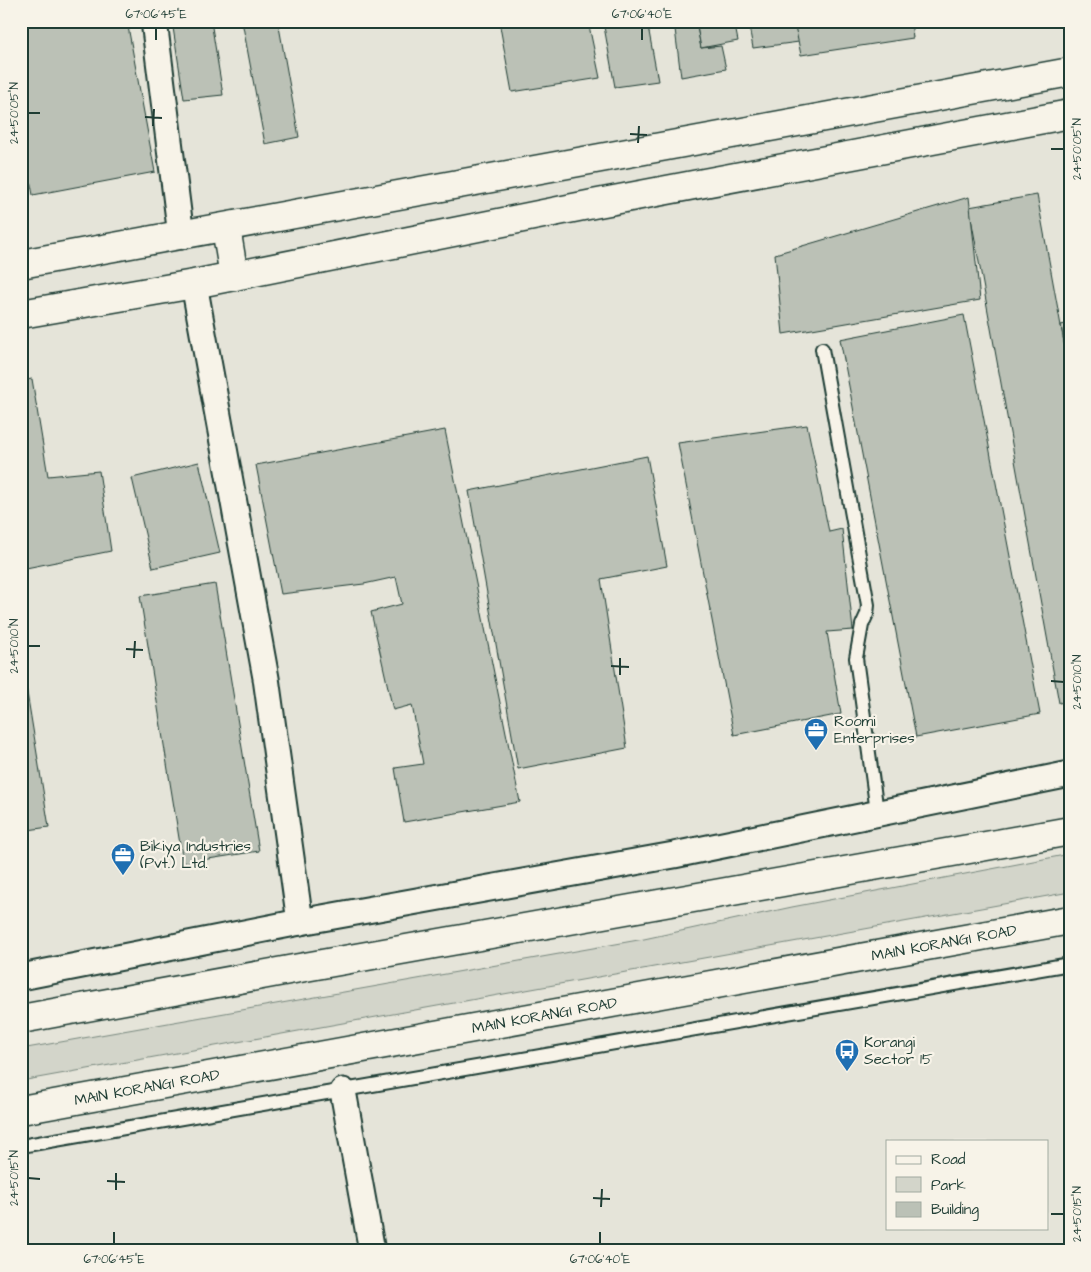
<svg xmlns="http://www.w3.org/2000/svg" width="1091" height="1272" font-family="'Architects Daughter',sans-serif">
<style>
.built{fill:#e5e4d9;fill-rule:evenodd}
.green{fill:#d3d5ca;stroke:#79897f}
.building{fill:#bbc1b6;stroke:#1f3d34}
.lines{fill:none;stroke-linecap:round;stroke-linejoin:round}
.lane-casing{stroke:#1f3d34;stroke-width:16}
.street-casing{stroke:#1f3d34;stroke-width:29}
.secondary-casing{stroke:#1f3d34;stroke-width:31}
.primary-casing{stroke:#1f3d34;stroke-width:31}
.lane{stroke:#f7f3e8;stroke-width:12}
.street{stroke:#f7f3e8;stroke-width:25}
.secondary{stroke:#f7f3e8;stroke-width:28}
.primary{stroke:#f7f3e8;stroke-width:28}
.ticks{fill:none;stroke:#1f3d34;stroke-width:2}
.labels{text-anchor:middle;stroke-width:4.5;stroke-linejoin:round;paint-order:stroke}
.poi-label{font-size:15px;fill:#1f3d34;stroke:#f7f3e8;text-anchor:start}
.street-label{font-size:15px;fill:#1f3d34;stroke:#f7f3e8}
.neatline{fill:none;stroke:#1f3d34;stroke-width:2}
.ticks-label{font-size:12px;text-anchor:middle;fill:#1f3d34}
</style>
<rect width="100%" height="100%" fill="#f7f3e8"/>
<filter id="ink" filterUnits="userSpaceOnUse"><feTurbulence type="fractalNoise" baseFrequency=".02" numOctaves="2"/><feDisplacementMap in="SourceGraphic" scale="10" xChannelSelector="R" yChannelSelector="G"/><feConvolveMatrix kernelMatrix="1 2 1 2 8 2 1 2 1" color-interpolation-filters="sRGB"/></filter>
<g filter="url(#ink)">
<path class="built" d="M21,21h1049v1230h-1049zM887,1141h160v87h-160z"/>
<polygon class="green" points="1070,854 1070,892 21,1081 21,1049 644,939 792,907"/>
<g class="building">
<polygon points="21,21 127,21 155,172 33,195 21,133"/>
<polygon points="172,21 211,21 223,95 184,99"/>
<polygon points="242,21 278,21 299,137 265,144"/>
<polygon points="499,21 588,21 600,78 512,92"/>
<polygon points="603,21 647,21 658,81 615,87"/>
<polygon points="674,21 696,21 701,48 721,46 726,69 681,77"/>
<polygon points="696,21 734,21 738,41 701,48"/>
<polygon points="748,21 794,21 799,42 753,48"/>
<polygon points="794,21 911,21 913,38 801,55"/>
<polygon points="1037,195 1070,375 1070,701 1059,703 969,207"/>
<polygon points="969,197 980,300 783,334 775,254"/>
<polygon points="964,315 1040,714 916,737 840,339"/>
<polygon points="1070,323 1070,375 1061,325"/>
<polygon points="32,379 48,476 99,471 111,551 21,569 21,381"/>
<polygon points="807,425 829,532 842,529 853,630 827,632 841,714 734,735 678,443"/>
<polygon points="445,430 520,802 404,822 395,768 423,764 412,705 393,710 371,612 402,604 396,577 364,584 281,594 256,465"/>
<polygon points="647,456 667,566 601,579 627,748 518,769 469,491"/>
<polygon points="199,462 220,553 153,568 132,478"/>
<polygon points="215,584 259,851 183,863 140,596"/>
<polygon points="21,656 49,827 21,831"/>
</g>
<g class="lines">
<defs>
<g id="lane">
<polyline points="822,349 868,605 867,614 862,625 856,658 877,812"/>
<polyline points="21,1146 1070,964"/>
</g>
<g id="street">
<polyline points="154,21 181,236"/>
<polyline points="194,284 266,678 300,922"/>
<polyline points="21,977 300,922 674,855 1070,774"/>
<polyline points="343,1091 372,1251"/>
</g>
<g id="secondary">
<polyline points="226,228 234,276"/>
<polyline points="21,264 1070,72"/>
<polyline points="21,314 194,284 593,204 1070,114"/>
</g>
<g id="primary">
<polyline points="21,1019 305,967 1070,831"/>
<path id="s1" d="M21,1110l1049,-190"/>
</g>
</defs>
<use href="#lane" class="lane-casing"/>
<use href="#street" class="street-casing"/>
<use href="#secondary" class="secondary-casing"/>
<use href="#primary" class="primary-casing"/>
<use href="#lane" class="lane"/>
<use href="#street" class="street"/>
<use href="#secondary" class="secondary"/>
<use href="#primary" class="primary"/>
</g>
</g>
<path class="ticks" d="M156,40v-12M642,40v-12M28,113h12M145,117l17,1M153,126l1,-17M630,134l17,1M638,143l1,-17M1051,149h13M28,646h12M126,649l17,1M134,658l1,-17M611,666l18,1M620,675v-17M1051,681l13,1M28,1178l12,1M107,1181l18,1M116,1190v-17M593,1198l17,1M601,1207l1,-18M1051,1214h13M114,1244v-12M600,1244v-12"/>
<defs>
<symbol id="office-pin" viewBox="-11 -11 22 30"><path d="M0 17L-7.5 6A9.5 9.5 0 1 1 7.5 6Z" fill="#1f6fb2" stroke="#f7f3e8"/><path d="M-6-3h4V-5.5h4V-3h4V5H-6ZM-1-4.5V-3h2v-1.5ZM-6 0V1H6V0Z" fill="#fff"/></symbol>
<symbol id="bus-pin" viewBox="-11 -11 22 30"><path d="M0 17L-7.5 6A9.5 9.5 0 1 1 7.5 6Z" fill="#1f6fb2" stroke="#f7f3e8"/><path d="M-5-6H5V4H4V6H2V4H-2V6H-4V4H-5ZM-3.5-4V0h7V-4ZM-3.5 1.2v1.5H-2V1.2ZM2 1.2v1.5H3.5V1.2Z" fill="#fff"/></symbol>
</defs>
<g fill-rule="evenodd">
<use href="#office-pin" x="802" y="716" width="28" height="38"/>
<use href="#office-pin" x="109" y="841" width="28" height="38"/>
<use href="#bus-pin" x="833" y="1037" width="28" height="38"/>
</g>
<g class="labels">
<g class="poi-label">
<text x="834" y="726">Roomi<tspan x="834" dy="17">Enterprises</tspan></text>
<text x="140" y="851">Bikiya Industries<tspan x="140" dy="17">(Pvt.) Ltd.</tspan></text>
<text x="864" y="1047">Korangi<tspan x="864" dy="17">Sector 15</tspan></text>
</g>
<g class="street-label">
<text dy="5" stroke="none"><textPath href="#s1" startOffset="938">MAIN KORANGI ROAD</textPath></text>
<text dy="5" stroke="none"><textPath href="#s1" startOffset="532">MAIN KORANGI ROAD</textPath></text>
<text dy="5" stroke="none"><textPath href="#s1" startOffset="128">MAIN KORANGI ROAD</textPath></text>
</g>
</g>
<rect width="1091" height="1272" fill="none" stroke="#f7f3e8" stroke-width="55"/>
<rect x="886" y="1140" width="162" height="90" fill="#f7f3e8" stroke="#a1aaa0"/>
<rect x="896" y="1156" width="25" height="8" fill="#f7f3e8" stroke="#a1aaa0"/>
<text x="931" y="1164" font-size="15" fill="#1f3d34">Road</text>
<rect x="896" y="1177" width="25" height="15" fill="#d3d5ca" stroke="#a1aaa0"/>
<text x="931" y="1190" font-size="15" fill="#1f3d34">Park</text>
<rect x="896" y="1202" width="25" height="15" fill="#bbc1b6" stroke="#a1aaa0"/>
<text x="931" y="1214" font-size="15" fill="#1f3d34">Building</text>
<rect x="28" y="28" width="1036" height="1216" class="neatline"/>
<g class="ticks-label">
<text x="156" y="18">67°06'45"E</text>
<text x="642" y="18">67°06'40"E</text>
<text transform="translate(14 113) rotate(-90)" y="4">24°50'05"N</text>
<text transform="translate(1077 149) rotate(-90)" y="4">24°50'05"N</text>
<text transform="translate(14 646) rotate(-90)" y="4">24°50'10"N</text>
<text transform="translate(1077 682) rotate(-90)" y="4">24°50'10"N</text>
<text transform="translate(14 1178) rotate(-90)" y="4">24°50'15"N</text>
<text transform="translate(1077 1214) rotate(-90)" y="4">24°50'15"N</text>
<text x="114" y="1263">67°06'45"E</text>
<text x="600" y="1263">67°06'40"E</text>
</g>
</svg>
